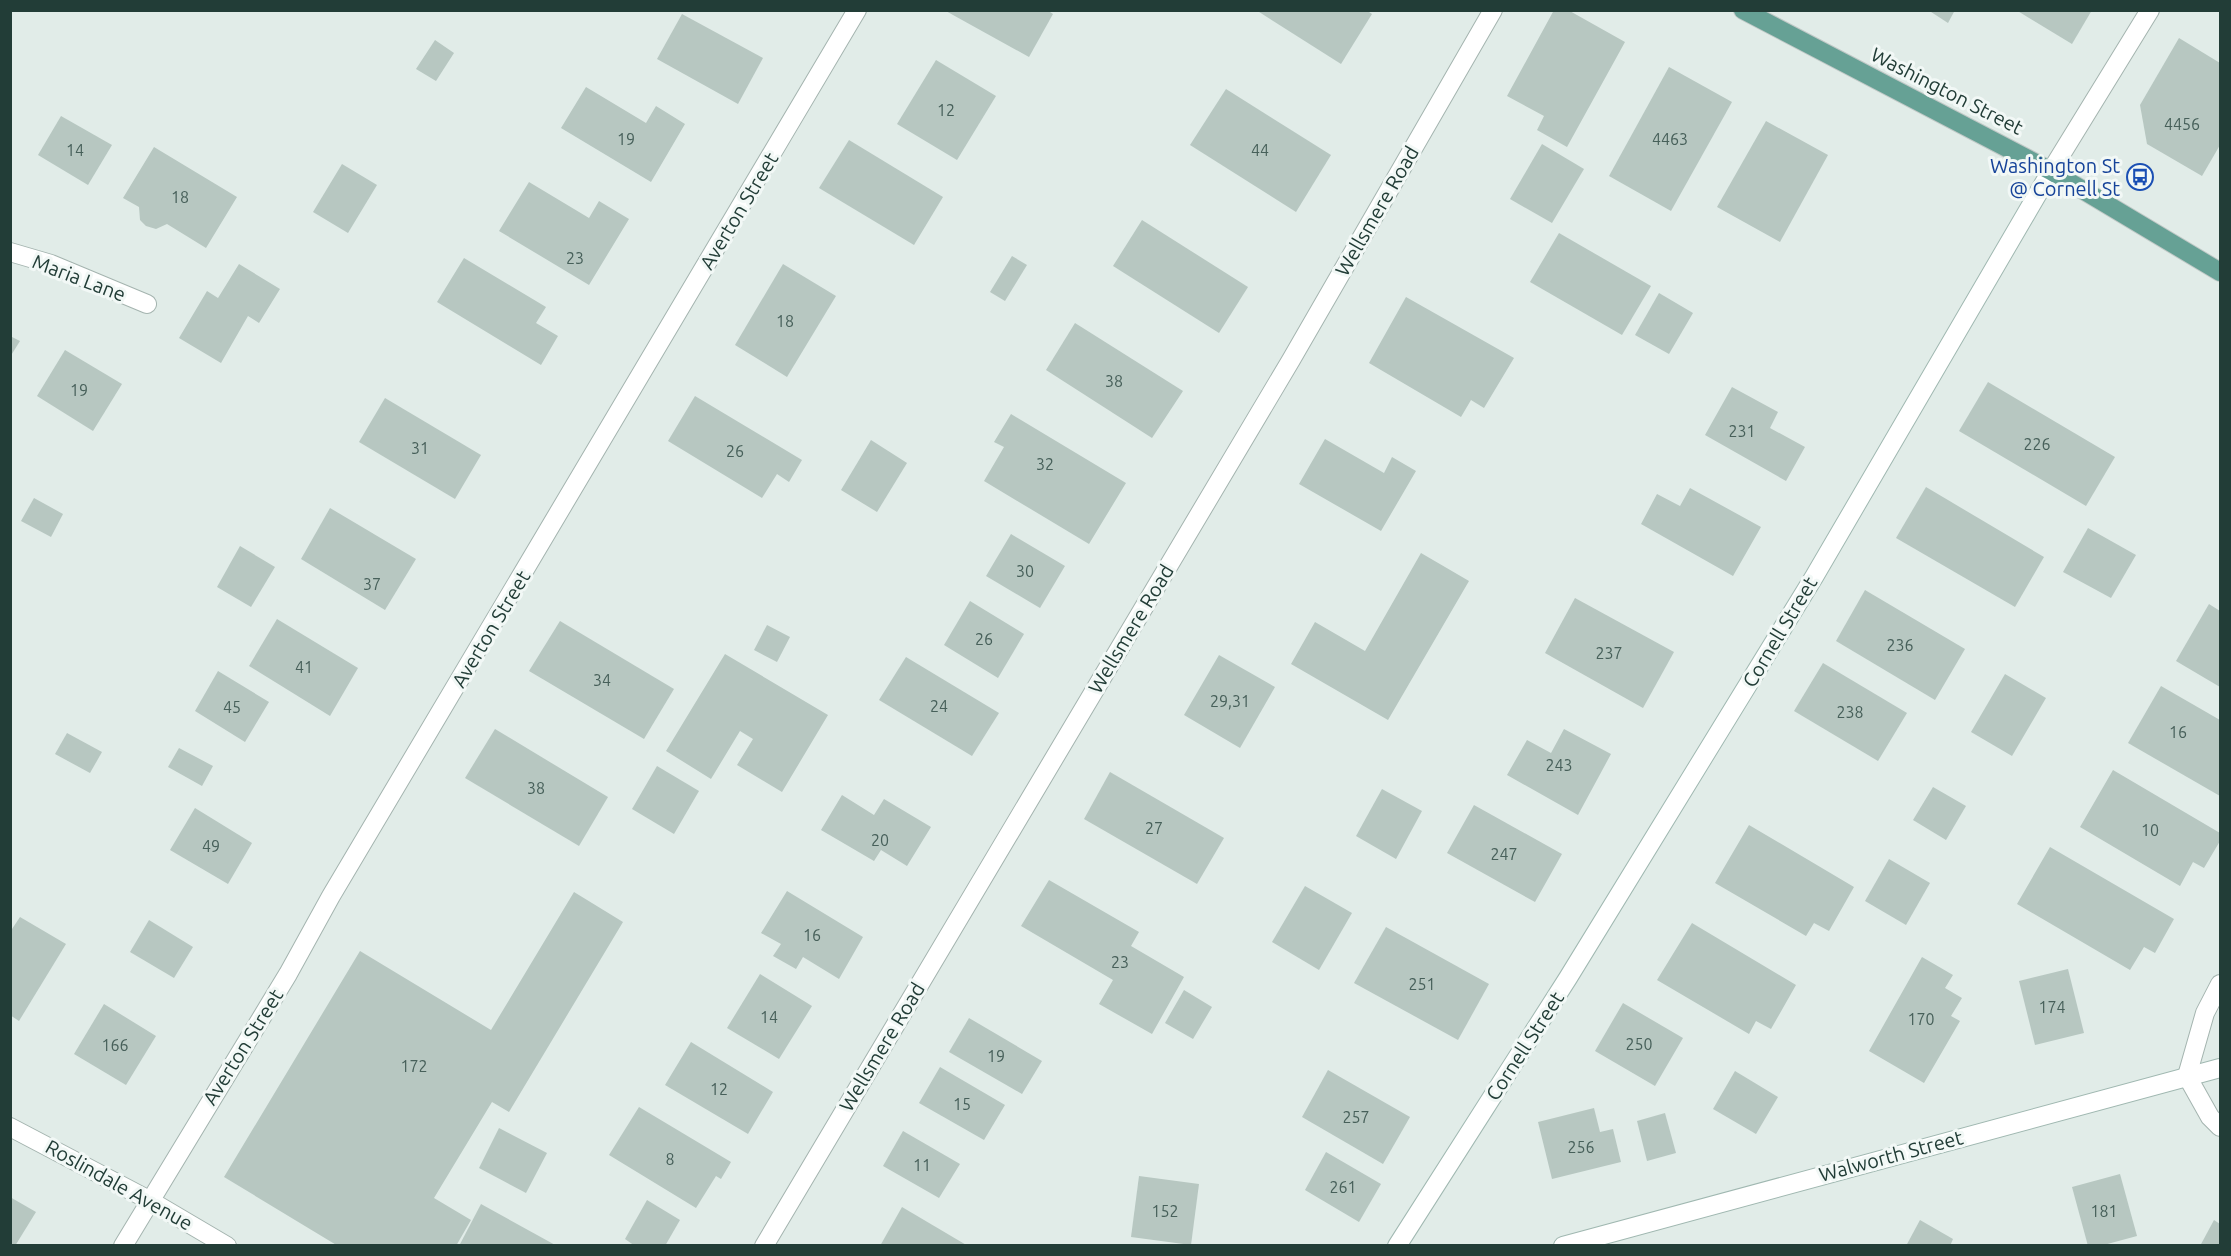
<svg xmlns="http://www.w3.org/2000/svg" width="2231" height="1256" font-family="Ubuntu,sans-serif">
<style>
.building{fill:#b7c7c1}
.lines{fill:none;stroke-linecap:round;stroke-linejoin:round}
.street-casing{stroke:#a4b4af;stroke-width:20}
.secondary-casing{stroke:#a0b8b1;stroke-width:20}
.primary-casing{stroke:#c1c9c7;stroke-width:20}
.street{stroke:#fff;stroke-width:18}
.secondary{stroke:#fff;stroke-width:18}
.primary{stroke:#66a195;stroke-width:18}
.labels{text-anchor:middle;stroke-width:6;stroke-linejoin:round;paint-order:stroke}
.number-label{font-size:16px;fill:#47605a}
.street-label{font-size:20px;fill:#223d37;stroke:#f2f8f6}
.transit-label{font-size:20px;fill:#164399;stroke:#f2f8f6;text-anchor:end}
</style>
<rect width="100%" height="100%" fill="#e1ece8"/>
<g class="building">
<polygon points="944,10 1047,10 1053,14 1029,57"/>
<polygon points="1256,10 1366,10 1372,14 1341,64"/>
<polygon points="1554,10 1568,10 1625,42 1567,147 1537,130 1544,116 1507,96"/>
<polygon points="1928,10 1955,10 1948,23"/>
<polygon points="2016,10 2092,10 2072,44"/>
<polygon points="682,14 763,58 738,104 657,59"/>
<polygon points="2179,38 2220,63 2220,145 2202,176 2147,144 2140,105"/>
<polygon points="435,40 454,53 436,81 416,69"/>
<polygon points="936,60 996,96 957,160 897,124"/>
<polygon points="1669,67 1732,102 1671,211 1609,176"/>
<polygon points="586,87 646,123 656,106 685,124 651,182 561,128"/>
<polygon points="1226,89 1331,155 1296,212 1190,145"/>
<polygon points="61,116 112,145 88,185 38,155"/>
<polygon points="1766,121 1828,155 1780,242 1717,207"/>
<polygon points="849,140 943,197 914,245 819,188"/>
<polygon points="1542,144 1584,169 1552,223 1510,199"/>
<polygon points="154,147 237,197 206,248 167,224 156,229 146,226 140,220 139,207 123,198"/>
<polygon points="342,164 377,185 348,233 313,212"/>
<polygon points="529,182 589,218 599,201 629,219 589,285 499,231"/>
<polygon points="1142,220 1248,287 1219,333 1113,266"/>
<polygon points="1559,233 1651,286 1622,335 1530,282"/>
<polygon points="1012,256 1027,265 1005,301 990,292"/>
<polygon points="464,258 546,307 536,323 558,336 541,365 437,302"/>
<polygon points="239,264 280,289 259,323 248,316 221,363 179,338 207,291 218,298"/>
<polygon points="783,264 836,296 787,377 735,345"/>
<polygon points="1659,293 1693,313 1669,354 1635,335"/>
<polygon points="1406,297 1514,358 1484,408 1471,400 1461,417 1369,363"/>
<polygon points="1075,323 1183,391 1152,438 1046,370"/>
<polygon points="10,336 20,341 10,357"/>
<polygon points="65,350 122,384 93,431 37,396"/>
<polygon points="1988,382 2115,457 2086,506 1959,431"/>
<polygon points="1732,387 1778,412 1770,428 1805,447 1786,481 1705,435"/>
<polygon points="695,396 802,460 789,482 777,474 762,498 668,441"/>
<polygon points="385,398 481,455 455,499 359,442"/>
<polygon points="1011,414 1126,483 1089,544 984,481 1004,447 994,442"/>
<polygon points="1325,439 1384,473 1392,457 1416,471 1381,531 1299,484"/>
<polygon points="871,440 907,463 877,512 841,490"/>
<polygon points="1926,487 2044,557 2015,607 1896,538"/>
<polygon points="1690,488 1761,527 1733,576 1641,524 1657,494 1680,506"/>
<polygon points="34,498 63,514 51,537 21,521"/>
<polygon points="330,508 416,559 385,610 301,559"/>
<polygon points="2088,528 2136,555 2111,598 2063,572"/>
<polygon points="1011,534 1065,566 1040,608 986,576"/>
<polygon points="240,546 275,567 251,607 217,587"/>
<polygon points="1421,553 1469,581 1388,720 1291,664 1315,622 1365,651"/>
<polygon points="1865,590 1965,649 1935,700 1836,641"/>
<polygon points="1575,598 1674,652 1643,708 1545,653"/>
<polygon points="970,601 1024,634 998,678 944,645"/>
<polygon points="2209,604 2220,611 2220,687 2176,661"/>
<polygon points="277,619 358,668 330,716 249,666"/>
<polygon points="560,621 674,689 644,739 529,671"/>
<polygon points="767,625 790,637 777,662 754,650"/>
<polygon points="725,654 828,715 782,792 737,765 753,739 740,731 711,779 666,751"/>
<polygon points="1219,655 1275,687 1240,748 1184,715"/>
<polygon points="906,657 999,713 972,756 879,700"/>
<polygon points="1823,663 1907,713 1878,761 1794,711"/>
<polygon points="218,671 269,702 245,742 195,711"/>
<polygon points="2005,674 2046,698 2012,756 1971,732"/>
<polygon points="2161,686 2220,720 2220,796 2128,743"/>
<polygon points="495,729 608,797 579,846 465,778"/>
<polygon points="1564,729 1611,754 1578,815 1507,775 1527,740 1551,753"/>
<polygon points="67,733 102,752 90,773 55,754"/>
<polygon points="179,748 213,766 202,786 168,767"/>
<polygon points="657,766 699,791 674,834 632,809"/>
<polygon points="2113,770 2220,833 2220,841 2204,868 2193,862 2180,886 2080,827"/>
<polygon points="1110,772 1224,838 1197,884 1084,819"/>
<polygon points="1933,787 1966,806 1946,840 1913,820"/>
<polygon points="1382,789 1422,811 1396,859 1356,836"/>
<polygon points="842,795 874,815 884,799 931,827 907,866 881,850 874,861 821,830"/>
<polygon points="1474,805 1562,854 1535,902 1447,853"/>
<polygon points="195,808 252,843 228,884 170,850"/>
<polygon points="1749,825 1854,887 1829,931 1814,923 1806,936 1715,883"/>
<polygon points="2050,847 2174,919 2155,953 2144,947 2130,970 2017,904"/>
<polygon points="1889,859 1930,883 1906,925 1865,901"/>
<polygon points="1049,880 1139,932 1131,946 1184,977 1152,1034 1099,1004 1113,980 1021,926"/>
<polygon points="1305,886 1352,913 1319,970 1272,942"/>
<polygon points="787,891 863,937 839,979 803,957 796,969 773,956 781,944 761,933"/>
<polygon points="574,892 623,922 509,1112 492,1102 434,1198 471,1220 456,1246 338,1246 224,1177 360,951 491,1030"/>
<polygon points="20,917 66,944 19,1021 10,1015 10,932"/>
<polygon points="149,920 193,947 174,978 130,952"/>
<polygon points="1692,923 1796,985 1771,1029 1756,1021 1749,1034 1657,980"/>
<polygon points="1386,927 1489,984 1458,1040 1354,983"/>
<polygon points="1922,957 1953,975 1945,988 1962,998 1951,1016 1960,1021 1924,1083 1869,1051"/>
<polygon points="2068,969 2084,1033 2035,1045 2019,981"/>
<polygon points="760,974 812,1006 779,1059 727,1028"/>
<polygon points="1184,990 1212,1007 1193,1039 1165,1023"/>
<polygon points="1623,1003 1683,1038 1655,1086 1595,1051"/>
<polygon points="104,1004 156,1036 126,1085 74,1054"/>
<polygon points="969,1018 1042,1061 1022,1094 949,1052"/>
<polygon points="691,1042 773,1092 748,1134 665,1085"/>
<polygon points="940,1067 1005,1105 984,1140 919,1103"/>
<polygon points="1328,1070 1410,1117 1383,1164 1302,1117"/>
<polygon points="1735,1071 1778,1097 1756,1134 1713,1109"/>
<polygon points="639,1107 731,1162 721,1179 716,1176 696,1208 609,1155"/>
<polygon points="1594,1108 1600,1132 1613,1129 1621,1162 1552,1179 1538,1122"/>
<polygon points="1665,1113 1676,1153 1647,1161 1637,1121"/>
<polygon points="499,1128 547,1153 526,1193 479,1168"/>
<polygon points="903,1131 960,1164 939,1198 883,1166"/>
<polygon points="1326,1152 1381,1184 1359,1222 1305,1190"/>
<polygon points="2120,1174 2137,1236 2100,1246 2088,1246 2072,1187"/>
<polygon points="1139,1176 1199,1184 1191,1245 1131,1237"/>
<polygon points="10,1197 36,1212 15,1246 10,1246"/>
<polygon points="647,1200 680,1220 665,1246 635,1246 625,1239"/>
<polygon points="481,1204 557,1246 459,1246"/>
<polygon points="902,1207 968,1246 880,1246"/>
<polygon points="1920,1220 1953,1239 1950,1246 1906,1246"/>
<polygon points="2214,1220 2220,1224 2220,1246 2200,1246"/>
</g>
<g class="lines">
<defs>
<g id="street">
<polyline points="2051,171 2150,10"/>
<polyline points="10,252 51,264 147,304"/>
<polyline points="2220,984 2205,1013 2187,1076 2210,1117 2220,1127"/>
<polyline points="10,1127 149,1200 227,1246"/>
<polyline points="123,1246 288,974 331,896 857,10"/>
<polyline points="764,1246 1291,360 1493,10"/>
</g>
<g id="secondary">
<polyline points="1397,1246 1568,978 1814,577 2051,171"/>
<polyline points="1563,1246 2220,1068"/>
</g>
<polyline id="primary" points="1743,10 2051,171 2220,272"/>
</defs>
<use href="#street" class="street-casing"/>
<use href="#secondary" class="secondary-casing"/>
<use href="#primary" class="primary-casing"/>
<use href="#street" class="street"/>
<use href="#secondary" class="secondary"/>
<use href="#primary" class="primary"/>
</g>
<defs>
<symbol id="bus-ring" viewBox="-11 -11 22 22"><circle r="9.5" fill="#f2f8f6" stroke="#1a4fb4" stroke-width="1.5"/><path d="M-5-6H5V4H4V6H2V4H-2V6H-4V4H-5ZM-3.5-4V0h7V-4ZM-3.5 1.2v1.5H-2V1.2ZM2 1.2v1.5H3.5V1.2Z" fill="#1a4fb4"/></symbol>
</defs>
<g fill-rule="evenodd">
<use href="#bus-ring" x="2125" y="162" width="30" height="30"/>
</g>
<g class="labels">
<g class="number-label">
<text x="946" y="116">12</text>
<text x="2182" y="130">4456</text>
<text x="626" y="145">19</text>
<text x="1670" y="145">4463</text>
<text x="75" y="156">14</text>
<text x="1260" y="156">44</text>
<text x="180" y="203">18</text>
<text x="575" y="264">23</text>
<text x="785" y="327">18</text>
<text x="1114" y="387">38</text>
<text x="79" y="396">19</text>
<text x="1742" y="437">231</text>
<text x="2037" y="450">226</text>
<text x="420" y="454">31</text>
<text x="735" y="457">26</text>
<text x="1045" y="470">32</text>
<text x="1025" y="577">30</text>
<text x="372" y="590">37</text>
<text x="984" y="645">26</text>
<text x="1900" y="651">236</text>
<text x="1609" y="659">237</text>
<text x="304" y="673">41</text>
<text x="602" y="686">34</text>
<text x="1230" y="707">29,31</text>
<text x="939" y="712">24</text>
<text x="232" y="713">45</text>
<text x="1850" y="718">238</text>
<text x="2178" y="738">16</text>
<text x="1559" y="771">243</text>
<text x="536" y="794">38</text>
<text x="1154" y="834">27</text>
<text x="2150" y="836">10</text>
<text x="880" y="846">20</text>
<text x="211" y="852">49</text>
<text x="1504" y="860">247</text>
<text x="812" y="941">16</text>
<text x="1120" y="968">23</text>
<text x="1422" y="990">251</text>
<text x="2052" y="1013">174</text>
<text x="769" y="1023">14</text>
<text x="1921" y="1025">170</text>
<text x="1639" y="1050">250</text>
<text x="115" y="1051">166</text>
<text x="996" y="1062">19</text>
<text x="414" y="1072">172</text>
<text x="719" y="1095">12</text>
<text x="962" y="1110">15</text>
<text x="1356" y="1123">257</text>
<text x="1581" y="1153">256</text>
<text x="670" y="1165">8</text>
<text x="922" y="1171">11</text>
<text x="1343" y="1193">261</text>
<text x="1165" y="1217">152</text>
<text x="2104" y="1217">181</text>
</g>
<g class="street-label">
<text transform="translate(1947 91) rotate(27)" y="7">Washington Street</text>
<text transform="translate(739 211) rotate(-59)" y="7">Averton Street</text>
<text transform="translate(1377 211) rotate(-60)" y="7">Wellsmere Road</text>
<text transform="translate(79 278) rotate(21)" y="7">Maria Lane</text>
<text transform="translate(491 629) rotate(-59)" y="7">Averton Street</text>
<text transform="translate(1131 629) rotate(-59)" y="7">Wellsmere Road</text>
<text transform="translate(1780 632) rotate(-59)" y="7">Cornell Street</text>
<text transform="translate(1525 1046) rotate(-57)" y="7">Cornell Street</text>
<text transform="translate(243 1047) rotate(-58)" y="7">Averton Street</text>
<text transform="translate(882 1047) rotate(-59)" y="7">Wellsmere Road</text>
<text transform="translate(1891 1156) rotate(-15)" y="7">Walworth Street</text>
<text transform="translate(119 1185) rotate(29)" y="7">Roslindale Avenue</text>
</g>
<g class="transit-label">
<text x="2120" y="173">Washington St<tspan x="2120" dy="23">@ Cornell St</tspan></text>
</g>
</g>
<rect width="2231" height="1256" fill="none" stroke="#223d37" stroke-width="24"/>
</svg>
